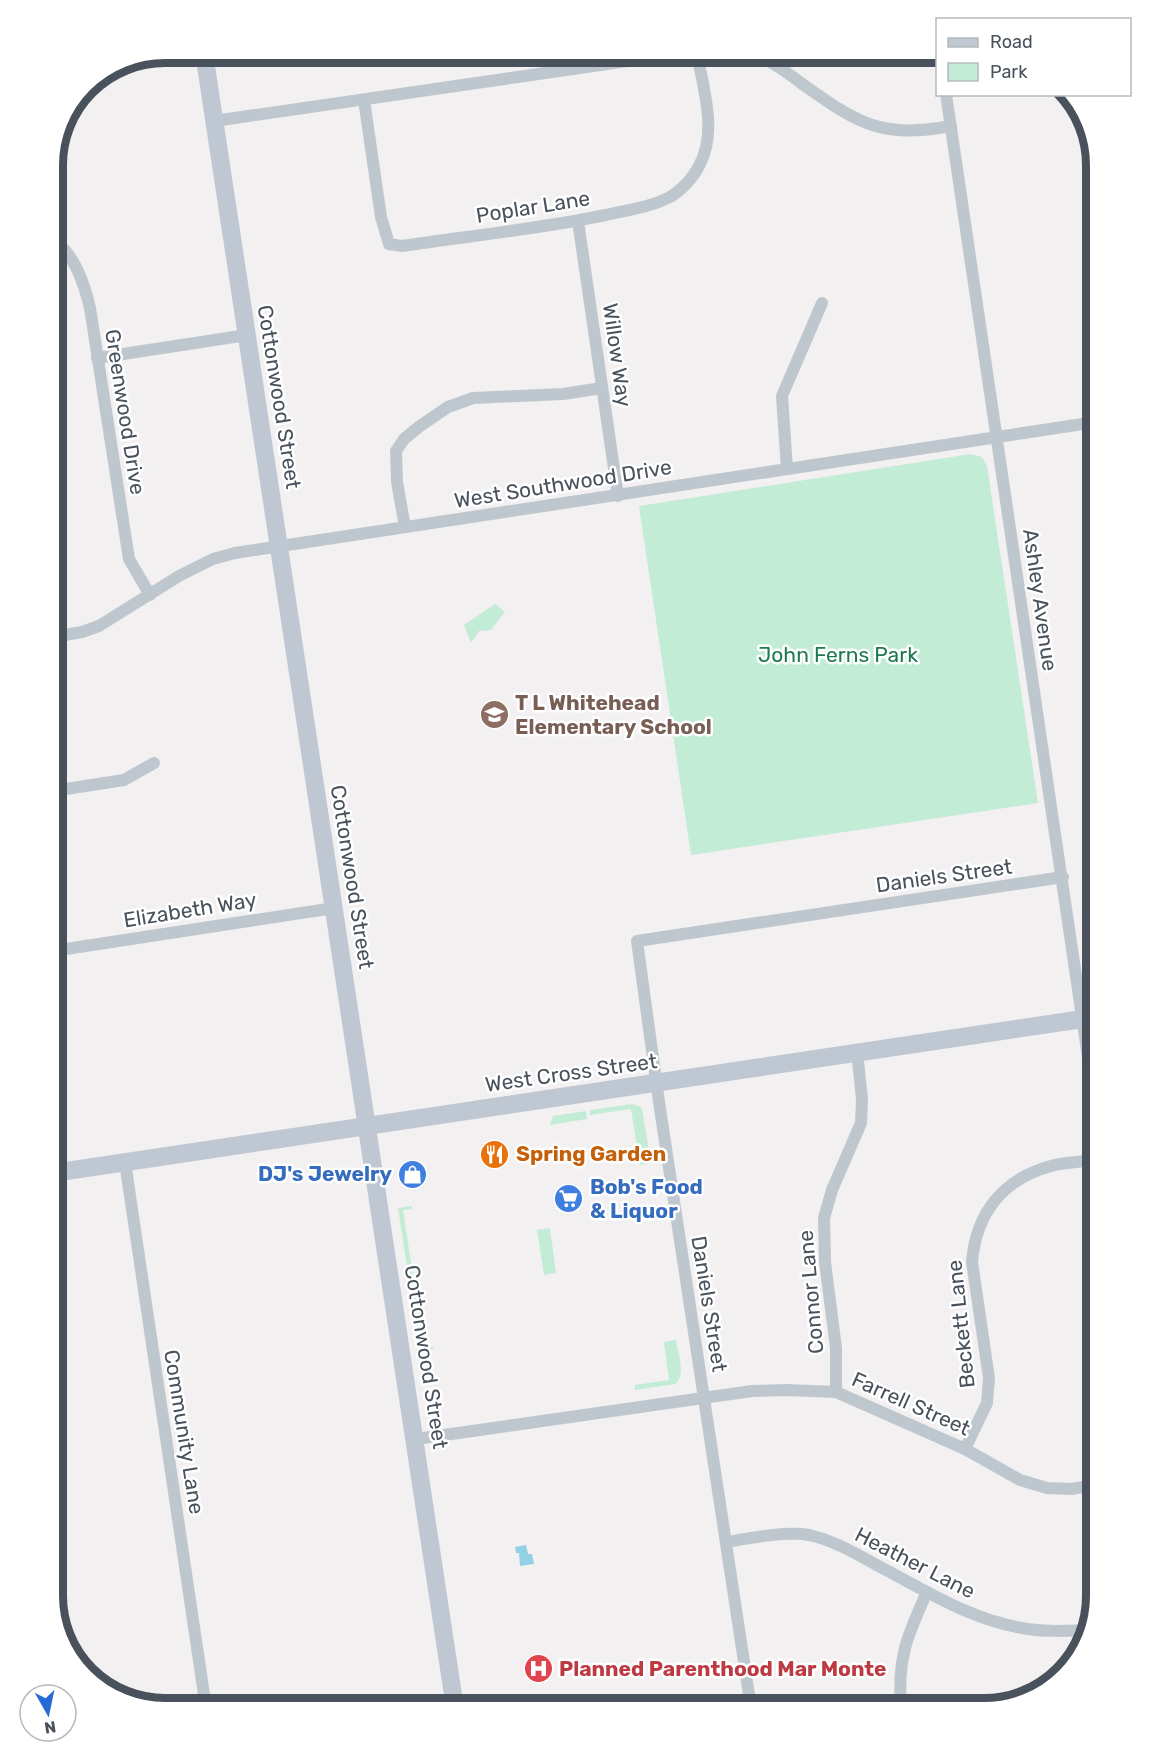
<svg xmlns="http://www.w3.org/2000/svg" width="1149" height="1761" font-family="Rubik,sans-serif">
<style>
.green{fill:#c2ecd5}
.water{fill:#92d0e6}
.lines{fill:none;stroke-linecap:round;stroke-linejoin:round}
.street{stroke:#bfc7ce;stroke-width:12}
.secondary{stroke:#bfc7d2;stroke-width:18}
.labels{text-anchor:middle;stroke-width:5;stroke-linejoin:round;paint-order:stroke}
.street-label{font-size:21px;fill:#49525c;stroke:#fff}
.park-label{font-size:21px;fill:#1e7a51;stroke:#fff}
.education-label{font-size:21px;font-weight:bold;fill:#785e54;stroke:#fff;text-anchor:start}
.food-label{font-size:21px;font-weight:bold;fill:#c56008;stroke:#fff;text-anchor:start}
.shop-label{font-size:21px;font-weight:bold;fill:#366cbe;stroke:#fff;text-anchor:end}
.health-label{font-size:21px;font-weight:bold;fill:#be3a42;stroke:#fff;text-anchor:start}
.rim{fill:none;stroke:#49525c;stroke-width:8}
</style>
<rect width="100%" height="100%" fill="#f2f0f0"/>
<g class="green">
<polygon points="971,454 982,457 987,466 1038,803 691,855 639,506"/>
<polygon points="495,604 505,612 491,630 479,631 471,643 464,625"/>
<polygon points="632,1104 639,1106 642,1109 651,1163 640,1165 631,1109 590,1115 590,1110"/>
<polygon points="586,1111 587,1119 550,1125 553,1116"/>
<polygon points="412,1206 412,1209 403,1210 424,1348 433,1347 434,1349 420,1351 398,1208"/>
<polygon points="550,1228 556,1273 544,1275 537,1230"/>
<path d="M676,1340c2,13 10,33 0,44l-41,6v-5l34,-5 -5,-38z"/>
</g>
<polygon class="water" points="526,1545 528,1554 532,1554 534,1564 520,1566 519,1553 516,1553 515,1547"/>
<g class="lines">
<g class="street">
<polyline points="572,53 574,69"/>
<path d="M745,53c21,4 39,17 56,30 57,40 78,56 150,43"/>
<polyline points="946,94 1096,1112"/>
<path d="M364,100l17,117 8,27 13,2 14,-2c63,-9 127,-16 190,-29 21,-5 42,-7 62,-17 12,-6 25,-20 31,-32 19,-34 4,-78 -2,-113"/>
<polyline points="214,121 676,54 702,53"/>
<polyline points="53,158 54,157"/>
<polyline points="578,221 618,496"/>
<path d="M53,239c22,16 31,44 37,69l39,251 21,36"/>
<polyline points="97,358 247,335"/>
<polyline points="787,469 782,396 822,303"/>
<polyline points="405,527 397,482 396,451 404,439 420,426 448,407 473,398 563,394 602,388"/>
<polyline points="53,637 82,632 99,626 179,576 213,559 235,553 1096,422"/>
<polyline points="53,791 124,780 154,763"/>
<polyline points="53,918 62,950"/>
<polyline points="53,951 334,908"/>
<polyline points="125,1162 206,1708"/>
<polyline points="836,1392 836,1348 825,1262 824,1218 832,1190 861,1123 862,1099 857,1052"/>
<polyline points="416,1439 752,1391 786,1390 836,1392 965,1449 1020,1480 1047,1488 1071,1489 1096,1485"/>
<path d="M965,1449l22,-46 2,-25 -17,-116c4,-49 31,-83 79,-96 14,-4 30,-4 45,-6"/>
<path d="M727,1542c23,-4 59,-11 82,-7 28,6 54,23 79,36 43,23 85,49 134,57 21,4 43,3 64,2"/>
<polyline points="751,1708 659,1102 637,941 1063,877"/>
<path d="M901,1708c-4,-49 6,-72 26,-116"/>
</g>
<g class="secondary">
<polyline points="204,53 455,1708"/>
<polyline points="53,1173 1096,1017"/>
</g>
</g>
<defs>
<symbol id="school-disc" viewBox="-11 -11 22 22"><circle r="9.5" fill="#8d6e63" stroke="#fff"/><path d="M0-5L7-2L0 1L-7-2ZM-4 1L0 2.5L4 1V4Q0 6-4 4Z" fill="#fff"/></symbol>
<symbol id="restaurant-disc" viewBox="-11 -11 22 22"><circle r="9.5" fill="#e8710a" stroke="#fff"/><path d="M-5-6h1v4h1v-4h1v4h1v-4h1v5L-1.5 .5V6h-2V.5L-5-1ZM5-6V6H3V1.5H1.5Q1.5-4 5-6Z" fill="#fff"/></symbol>
<symbol id="shop-disc" viewBox="-11 -11 22 22"><circle r="9.5" fill="#3f7fe0" stroke="#fff"/><path d="M-5-2.5h2.3a2.7 3.5 0 0 1 5.4 0H5L5.5 6h-11ZM-1.5-2.5h3a1.5 2.3 0 0 0-3 0Z" fill="#fff"/></symbol>
<symbol id="supermarket-disc" viewBox="-11 -11 22 22"><circle r="9.5" fill="#3f7fe0" stroke="#fff"/><path d="M-6-5.5h2.5l.6 2H6L4.5 2H-2.5L-4.4-4H-6ZM-1.5 3.2a1.3 1.3 0 1 0 .1 0ZM3 3.2a1.3 1.3 0 1 0 .1 0Z" fill="#fff"/></symbol>
<symbol id="hospital-disc" viewBox="-11 -11 22 22"><circle r="9.5" fill="#e0444e" stroke="#fff"/><path d="M-5-5h3v3.5h4V-5h3V5h-3V1.5h-4V5h-3Z" fill="#fff"/></symbol>
</defs>
<g fill-rule="evenodd">
<use href="#school-disc" x="478" y="698" width="33" height="33"/>
<use href="#restaurant-disc" x="478" y="1138" width="33" height="33"/>
<use href="#shop-disc" x="396" y="1158" width="33" height="33"/>
<use href="#supermarket-disc" x="552" y="1182" width="33" height="33"/>
<use href="#hospital-disc" x="522" y="1652" width="33" height="33"/>
</g>
<g class="labels">
<g class="street-label">
<text transform="translate(533 207) rotate(-9)" y="7">Poplar Lane</text>
<text transform="translate(617 355) rotate(82)" y="7">Willow Way</text>
<text transform="translate(279 397) rotate(81)" y="7">Cottonwood Street</text>
<text transform="translate(125 412) rotate(81)" y="7">Greenwood Drive</text>
<text transform="translate(563 484) rotate(-9)" y="7">West Southwood Drive</text>
<text transform="translate(1040 600) rotate(82)" y="7">Ashley Avenue</text>
<text transform="translate(944 876) rotate(-8)" y="7">Daniels Street</text>
<text transform="translate(352 877) rotate(81)" y="7">Cottonwood Street</text>
<text transform="translate(190 910) rotate(-9)" y="7">Elizabeth Way</text>
<text transform="translate(571 1073) rotate(-8)" y="7">West Cross Street</text>
<text transform="translate(811 1292) rotate(-95)" y="7">Connor Lane</text>
<text transform="translate(709 1304) rotate(81)" y="7">Daniels Street</text>
<text transform="translate(961 1324) rotate(-96)" y="7">Beckett Lane</text>
<text transform="translate(426 1357) rotate(81)" y="7">Cottonwood Street</text>
<text transform="translate(911 1404) rotate(24)" y="7">Farrell Street</text>
<text transform="translate(184 1432) rotate(81)" y="7">Community Lane</text>
<text transform="translate(915 1563) rotate(27)" y="7">Heather Lane</text>
</g>
<g class="park-label">
<text x="838" y="662">John Ferns Park</text>
</g>
<g class="education-label">
<text x="515" y="710">T L Whitehead<tspan x="515" dy="24">Elementary School</tspan></text>
</g>
<g class="food-label">
<text x="516" y="1161">Spring Garden</text>
</g>
<g class="shop-label">
<text x="392" y="1181">DJ's Jewelry</text>
<text x="590" y="1194" text-anchor="start">Bob's Food<tspan x="590" dy="24">&amp; Liquor</tspan></text>
</g>
<g class="health-label">
<text x="559" y="1676">Planned Parenthood Mar Monte</text>
</g>
</g>
<path d="M0 0H1149V1761H0ZM165 63H984A102 102 0 0 1 1086 165V1596A102 102 0 0 1 984 1698H165A102 102 0 0 1 63 1596V165A102 102 0 0 1 165 63Z" fill="#fff" fill-rule="evenodd"/>
<path class="rim" d="M165 63H984A102 102 0 0 1 1086 165V1596A102 102 0 0 1 984 1698H165A102 102 0 0 1 63 1596V165A102 102 0 0 1 165 63Z"/>
<rect x="936" y="18" width="195" height="78" fill="#ffffff" stroke="#b6babe" stroke-width="1.5"/>
<rect x="948" y="38" width="30" height="9" fill="#bfc7d2" stroke="#b6babe" stroke-width="1.5"/>
<text x="990" y="48" font-size="18" fill="#49525c">Road</text>
<rect x="948" y="63" width="30" height="18" fill="#c2ecd5" stroke="#b6babe" stroke-width="1.5"/>
<text x="990" y="78" font-size="18" fill="#49525c">Park</text>
<g transform="translate(48 1713) rotate(171)"><circle r="28" fill="#ffffff" stroke="#b6babe" stroke-width="1.5"/>
<path d="M0-4.5L10 22L0 15L-10 22Z" fill="#266ad7"/>
<text y="-9" font-size="16" font-weight="bold" text-anchor="middle" fill="#49525c">N</text>
</g>
</svg>
